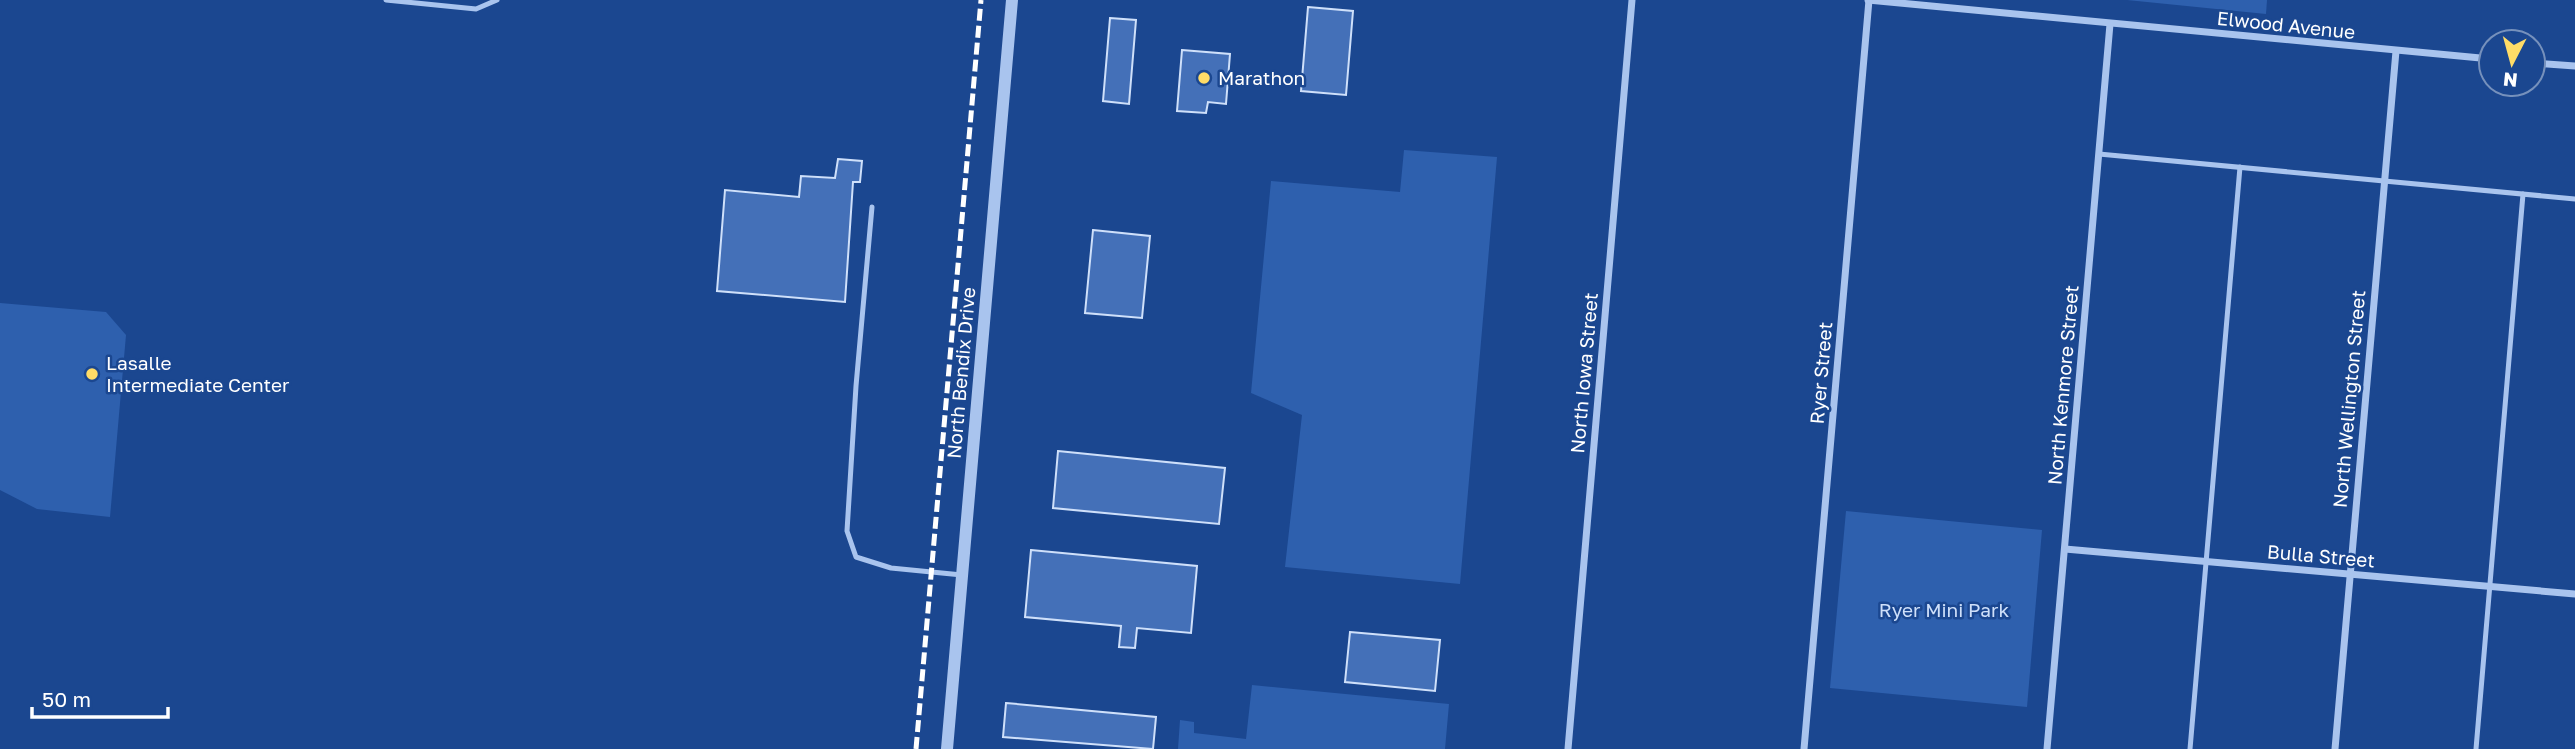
<svg xmlns="http://www.w3.org/2000/svg" width="2575" height="749" font-family="'Golos Text',sans-serif">
<style>
.green{fill:#2e60ae}
.building{fill:#4470b8;stroke:#cfe0fa;stroke-width:2}
.lines{fill:none;stroke-linecap:round;stroke-linejoin:round}
.service{stroke:#a9c4ee;stroke-width:5}
.minor{stroke:#a9c4ee;stroke-width:7}
.tertiary{stroke:#a9c4ee;stroke-width:12}
.rail{stroke:#fff;stroke-width:5;stroke-dasharray:12 5;stroke-linecap:butt}
.poi-dot{fill:#ffdc67;stroke:#1b4790;stroke-width:2.5}
.labels{text-anchor:middle;stroke-width:5;stroke-linejoin:round;paint-order:stroke}
.street-label{font-size:19px;fill:#fff;stroke:#1b4790}
.poi-label{font-size:19px;fill:#fff;stroke:#1b4790;text-anchor:start}
.park-label{font-size:19px;fill:#cfe0fa;stroke:#1b4790}
</style>
<rect width="100%" height="100%" fill="#1b4790"/>
<g class="green">
<polygon points="2127,0 2267,0 2266,14"/>
<polygon points="1404,150 1497,157 1460,584 1285,567 1302,415 1251,393 1271,181 1400,192"/>
<polygon points="0,303 106,312 126,335 110,517 37,509 0,490"/>
<polygon points="1846,511 2042,530 2027,707 1830,688"/>
<polygon points="1252,685 1449,704 1445,749 1178,749 1180,720 1194,722 1194,733 1246,739"/>
</g>
<g class="building">
<polygon points="1308,7 1353,11 1346,95 1301,91"/>
<polygon points="1110,18 1136,20 1129,104 1103,101"/>
<polygon points="1182,50 1230,54 1226,104 1208,102 1206,113 1177,111"/>
<polygon points="838,159 862,161 860,182 853,182 845,302 717,291 725,190 799,197 801,176 835,178"/>
<polygon points="1093,230 1150,236 1142,318 1085,313"/>
<polygon points="1058,451 1225,468 1219,524 1053,508"/>
<polygon points="1031,550 1197,566 1191,633 1137,628 1135,648 1119,647 1121,626 1025,617"/>
<polygon points="1350,632 1440,640 1435,691 1345,682"/>
<polygon points="1006,703 1156,717 1153,749 1003,737"/>
</g>
<g class="lines">
<g class="service">
<polyline points="386,0 476,9 497,0"/>
<polyline points="2099,154 2575,199"/>
<polyline points="872,207 856,386 847,531 856,557 891,568 962,575"/>
<polyline points="2190,749 2240,167"/>
<polyline points="2476,749 2523,194"/>
</g>
<g class="minor">
<polyline points="1868,0 2491,59"/>
<polyline points="2533,63 2575,66"/>
<polyline points="2065,549 2575,594"/>
<polyline points="1568,749 1632,0"/>
<polyline points="1804,749 1869,0"/>
<polyline points="2047,749 2110,24"/>
<polyline points="2335,749 2396,51"/>
</g>
<polyline class="tertiary" points="947,749 1012,0"/>
<polyline class="rail" points="916,749 981,0"/>
</g>
<g class="poi-dot">
<circle cx="1204" cy="78" r="7"/>
<circle cx="92" cy="374" r="7"/>
</g>
<g class="labels">
<g class="street-label">
<text transform="translate(2286 25) rotate(6)" y="7">Elwood Avenue</text>
<text transform="translate(961 373) rotate(-85)" y="7">North Bendix Drive</text>
<text transform="translate(1584 373) rotate(-85)" y="7">North Iowa Street</text>
<text transform="translate(1821 373) rotate(-85)" y="7">Ryer Street</text>
<text transform="translate(2063 385) rotate(-85)" y="7">North Kenmore Street</text>
<text transform="translate(2349 399) rotate(-85)" y="7">North Wellington Street</text>
<text transform="translate(2321 556) rotate(5)" y="7">Bulla Street</text>
</g>
<g class="poi-label">
<text x="1218" y="85">Marathon</text>
<text x="106" y="370">Lasalle<tspan x="106" dy="22">Intermediate Center</tspan></text>
</g>
<g class="park-label">
<text x="1944" y="617">Ryer Mini Park</text>
</g>
</g>
<g transform="translate(2512 63) rotate(186)"><circle r="33" fill="#1b4790" stroke="#7691bc" stroke-width="2"/>
<path d="M0-5L12 26L0 18L-12 26Z" fill="#ffdc67"/>
<text y="-10" font-size="19" font-weight="bold" text-anchor="middle" fill="#ffffff">N</text>
</g>
<path d="M32 707v10h136v-10" fill="none" stroke="#ffffff" stroke-width="3.5"/>
<text x="42" y="707" font-size="21" fill="#ffffff" stroke="#1b4790" stroke-width="5" paint-order="stroke">50 m</text>
</svg>
